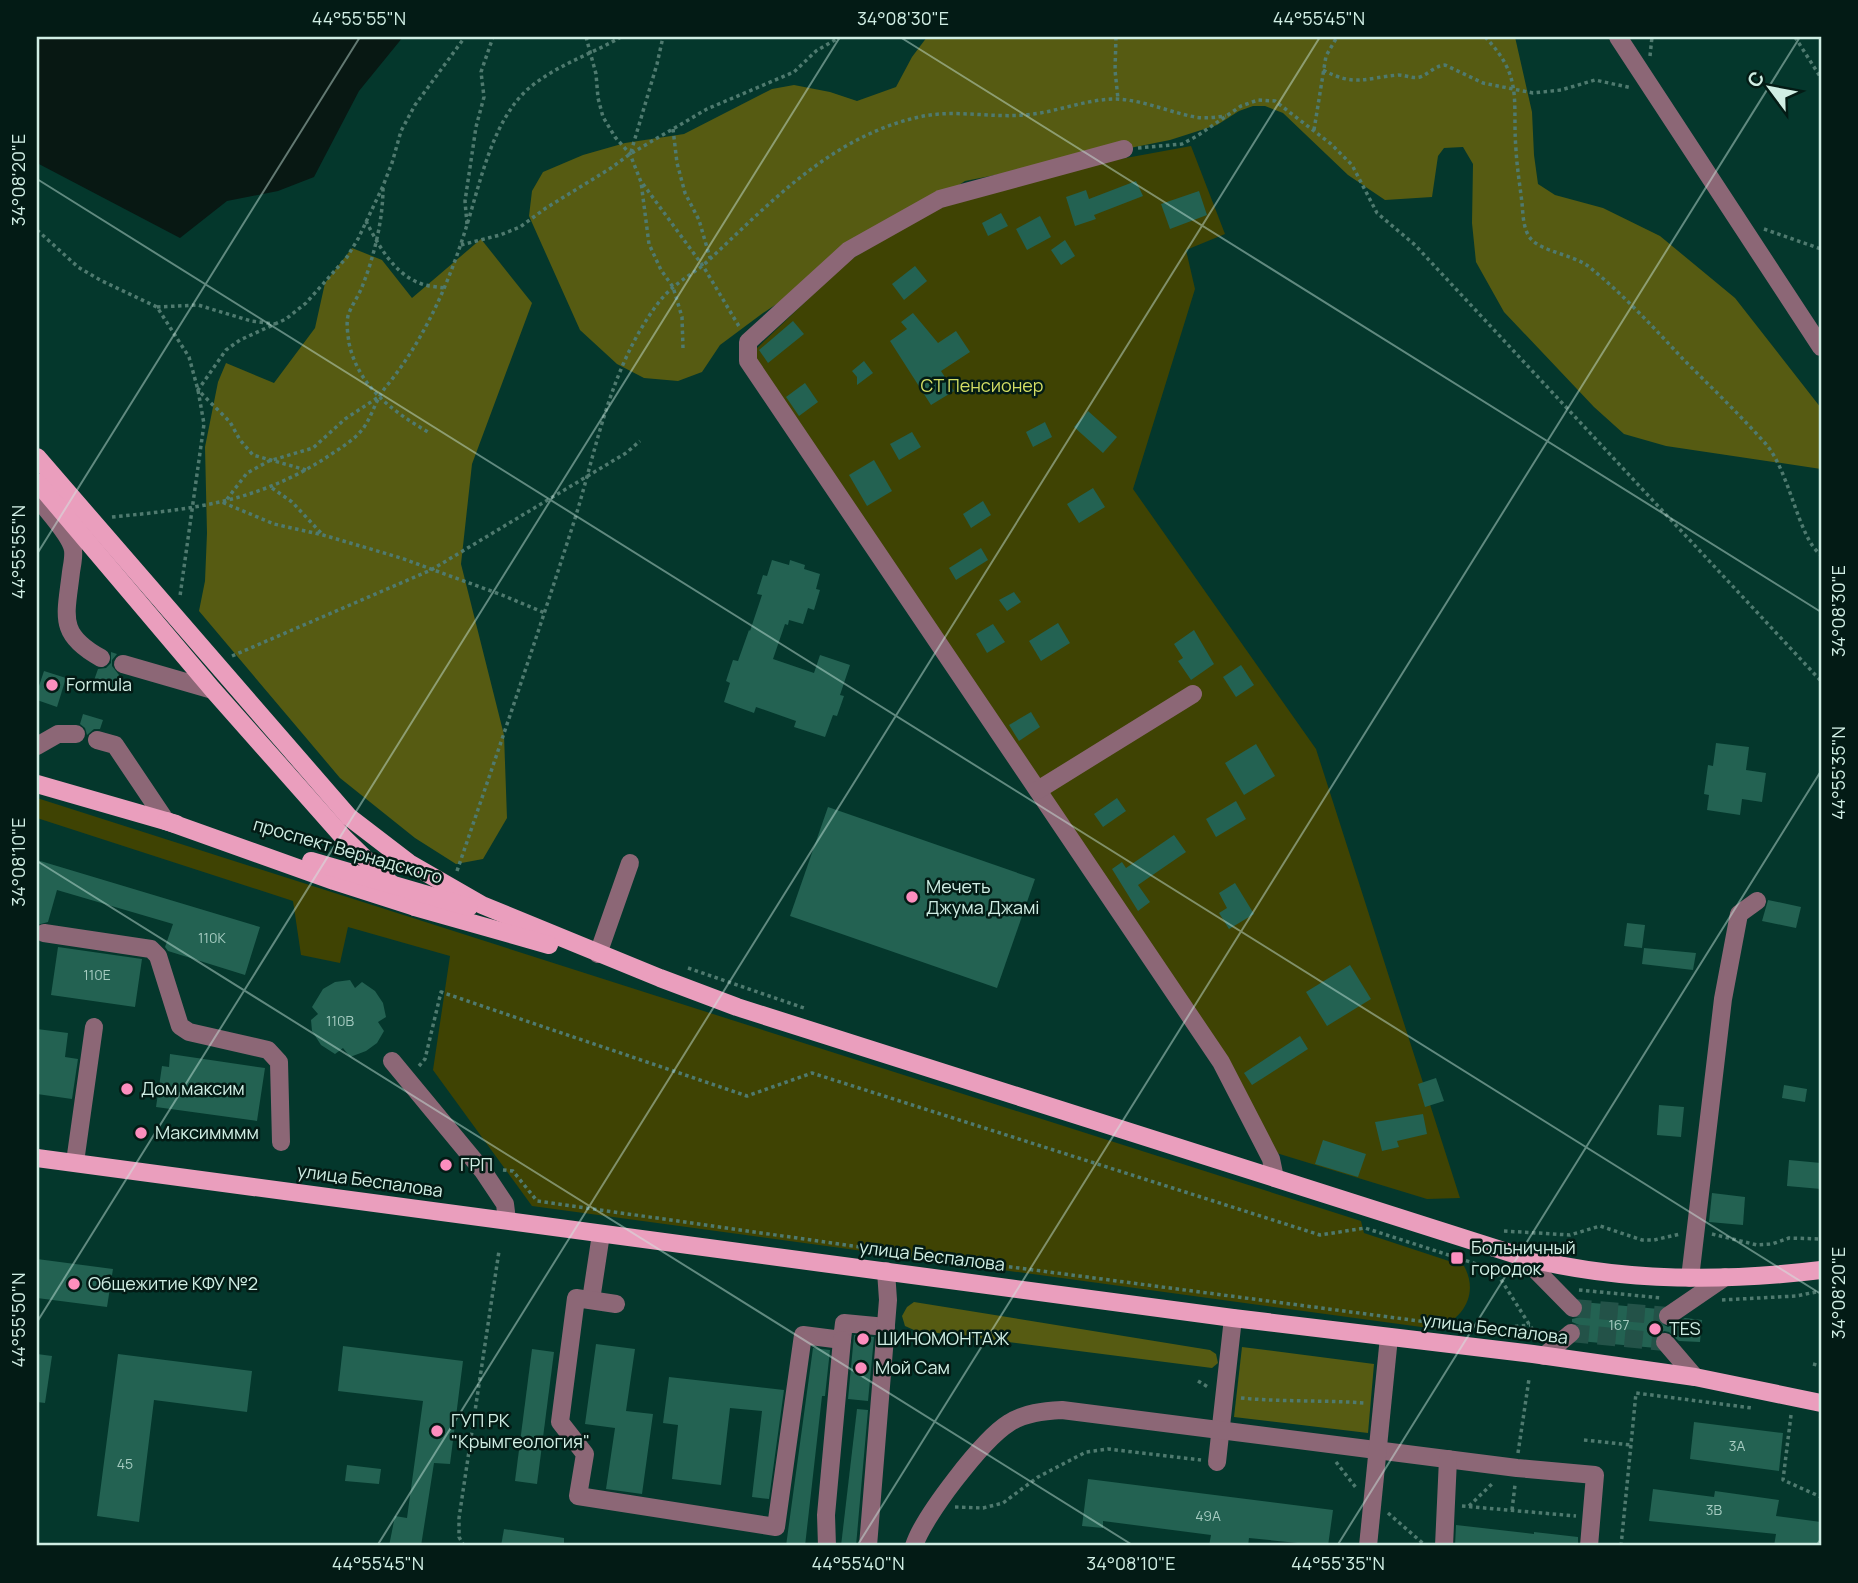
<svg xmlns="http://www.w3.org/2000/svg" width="1858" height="1583" font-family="Manrope,sans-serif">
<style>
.green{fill:#3f4303}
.forest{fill:#565b12}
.water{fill:#081813}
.building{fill:#236252}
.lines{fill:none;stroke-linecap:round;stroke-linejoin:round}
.minor-tunnel{stroke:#235248;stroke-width:18;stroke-dasharray:18 9;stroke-linecap:butt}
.path{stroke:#4f7a6f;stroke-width:3.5;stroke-dasharray:3.5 3.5;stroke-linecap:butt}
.minor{stroke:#8c6776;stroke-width:18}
.major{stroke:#ea9ebd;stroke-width:18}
.ticks{fill:none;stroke:#d0eee4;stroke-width:2;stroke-opacity:0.45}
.poi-dot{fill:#fd8ebe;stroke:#031b15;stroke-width:2.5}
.labels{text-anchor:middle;stroke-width:5;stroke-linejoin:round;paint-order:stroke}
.number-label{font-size:14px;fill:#a5cbc0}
.park-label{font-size:18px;fill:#d3de64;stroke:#031b15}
.poi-label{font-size:18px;fill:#d0eee4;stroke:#031b15;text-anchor:start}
.street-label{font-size:18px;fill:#d0eee4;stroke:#031b15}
.neatline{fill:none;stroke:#d0eee4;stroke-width:2.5}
.ticks-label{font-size:18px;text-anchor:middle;fill:#d0eee4}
</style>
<rect width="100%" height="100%" fill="#04372c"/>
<g class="green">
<polygon points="1191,146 1225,234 1186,250 1195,289 1133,489 1316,749 1460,1198 1427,1199 1273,1152 755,364 755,350 848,261 936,209 1104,162"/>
<path d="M37,798l1324,423 3,12 100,33c15,27 0,53 -28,63l-904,-123 -99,-136 17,-114 -102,-29 -8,36 -39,-8 -8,-54 -256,-83z"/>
</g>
<g class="forest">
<polygon points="927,37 1515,37 1532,112 1534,155 1538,184 1555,195 1603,208 1660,236 1735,298 1821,408 1821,469 1666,446 1624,434 1594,407 1504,312 1476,262 1472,223 1473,164 1463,147 1444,148 1438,156 1432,197 1385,200 1348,175 1283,113 1265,106 1253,106 1239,111 1217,125 1170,140 965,181 763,313 720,345 702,372 678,381 644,378 617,364 580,330 529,216 532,191 543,172 583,155 625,143 684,134 772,89 794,85 830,92 857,101 896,87 912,57"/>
<polygon points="481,239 532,303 472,464 461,564 504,735 507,818 483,859 456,864 415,838 340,778 199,611 205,581 207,533 205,447 218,382 226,363 274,383 315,328 325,283 352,248 382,260 412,298"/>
<polygon points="914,1302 1210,1350 1216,1354 1218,1363 1212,1368 914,1330 905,1326 902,1316 907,1307"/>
<polygon points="1242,1347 1374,1364 1368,1433 1234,1417"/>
</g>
<polygon class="water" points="37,37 403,37 359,91 314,177 278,191 227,201 180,238 37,163"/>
<g class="building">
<polygon points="1136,181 1143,196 1094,215 1096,219 1075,226 1066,197 1086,190 1089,199"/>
<polygon points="1199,191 1207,215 1170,229 1161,204"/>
<polygon points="1001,213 1008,226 988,236 982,223"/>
<polygon points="1040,216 1051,237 1027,250 1016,229"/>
<polygon points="1065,240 1075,256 1061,265 1051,250"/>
<polygon points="915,266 927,281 904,300 892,284"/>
<polygon points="913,313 938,343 956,331 970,352 941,371 954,391 931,405 890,341 907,329 901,322"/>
<polygon points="793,321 804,334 768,363 759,350"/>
<polygon points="864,361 873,373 857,385 857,377 852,371"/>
<polygon points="805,383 818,402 799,416 786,397"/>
<polygon points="1088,411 1117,437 1103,453 1074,427"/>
<polygon points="1045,422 1052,437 1033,447 1026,432"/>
<polygon points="912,432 921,447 899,460 890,444"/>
<polygon points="874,460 892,491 867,506 849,475"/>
<polygon points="1093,488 1105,507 1079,523 1067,504"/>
<polygon points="983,501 991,515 971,528 963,514"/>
<polygon points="981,548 988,560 956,580 949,568"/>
<polygon points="772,560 789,565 790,560 805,565 804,569 820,574 816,589 820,590 814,610 808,608 803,624 789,620 788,625 785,624 773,659 814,673 820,655 850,665 840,695 844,696 837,716 833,715 825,737 794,727 796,721 756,707 754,713 724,702 730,683 726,681 733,660 738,661 749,630 750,631 762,595 757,594 763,575 767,576"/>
<polygon points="1014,592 1021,602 1007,611 999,600"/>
<polygon points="1058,623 1070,643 1041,661 1029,641"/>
<polygon points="993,624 1005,642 987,653 976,634"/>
<polygon points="1194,630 1214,664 1191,680 1178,661 1183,658 1174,644"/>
<polygon points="111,652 117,654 112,660 112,666 119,675 113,692 92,686 98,669 106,668 111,663"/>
<polygon points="1241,665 1254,685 1236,697 1223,677"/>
<polygon points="44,671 66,678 57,707 37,700 37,692"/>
<polygon points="1031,712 1040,727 1019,741 1009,725"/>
<polygon points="83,714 103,720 100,729 94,729 87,735 85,728 80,724"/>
<polygon points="1716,743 1749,747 1746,770 1766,773 1762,802 1742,799 1740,815 1707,810 1709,795 1704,794 1708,765 1713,766"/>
<polygon points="1256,744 1275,776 1244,795 1225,763"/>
<polygon points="1117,798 1126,811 1103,827 1094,814"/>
<polygon points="1236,801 1246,819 1216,837 1206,819"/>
<polygon points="828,807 1035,879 997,988 790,916"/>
<polygon points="1174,835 1186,852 1138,885 1150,902 1138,911 1112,869 1122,862 1126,868"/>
<polygon points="37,860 260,927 245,975 168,951 165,947 173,924 57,890 48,922 37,925"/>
<polygon points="1235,883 1254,914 1229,929 1219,913 1227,908 1219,893"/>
<polygon points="1768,900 1801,907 1796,928 1762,921"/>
<polygon points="1627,923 1645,925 1642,948 1624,946"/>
<polygon points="58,947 142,959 135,1007 51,995"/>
<polygon points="1644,948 1696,953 1693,970 1642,964"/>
<polygon points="1350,965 1371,999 1327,1026 1306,992"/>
<polygon points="350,980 355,988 362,982 375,991 383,1003 386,1017 378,1022 384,1031 377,1043 366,1051 350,1057 343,1048 335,1054 321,1045 312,1031 311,1020 318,1014 312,1007 323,989 335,982"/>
<polygon points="37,1029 68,1033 65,1057 78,1059 72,1099 37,1094"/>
<polygon points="1300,1036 1308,1049 1252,1085 1244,1073"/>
<polygon points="170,1054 265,1068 257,1121 156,1107 162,1066 169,1067"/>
<polygon points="1436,1078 1444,1101 1425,1107 1418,1084"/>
<polygon points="1784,1085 1807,1089 1805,1102 1782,1098"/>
<polygon points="1659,1105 1684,1107 1681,1137 1657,1135"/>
<polygon points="1423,1114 1427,1134 1397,1141 1399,1147 1382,1151 1375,1122"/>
<polygon points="1323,1140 1366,1154 1358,1177 1315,1164"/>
<polygon points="1789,1160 1821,1163 1821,1189 1787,1186"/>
<polygon points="1712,1193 1745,1197 1743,1225 1709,1222"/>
<polygon points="37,1259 113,1269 107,1307 37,1298"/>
<polygon points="1582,1302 1659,1309 1657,1316 1658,1322 1668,1327 1685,1318 1702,1320 1700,1342 1679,1341 1669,1332 1664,1331 1655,1338 1656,1348 1579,1341 1582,1330 1579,1325 1572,1322 1572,1319 1580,1317 1584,1312"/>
<polygon points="854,1335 874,1337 868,1401 848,1399"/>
<polygon points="596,1344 635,1349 626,1411 653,1414 642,1494 606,1489 615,1428 585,1424"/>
<polygon points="343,1346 463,1361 450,1464 434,1463 421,1546 389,1546 395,1516 407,1518 423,1401 338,1391"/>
<polygon points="813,1348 830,1350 825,1396 822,1396 805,1546 786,1546"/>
<polygon points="532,1349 554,1352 537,1484 515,1481"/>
<polygon points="37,1354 52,1356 45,1403 37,1402"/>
<polygon points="118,1354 252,1371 247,1412 154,1400 139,1522 97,1516"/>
<polygon points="669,1377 784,1390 769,1499 752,1497 762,1411 730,1408 721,1485 672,1479 678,1425 663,1423"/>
<polygon points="857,1409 868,1410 856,1546 841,1546"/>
<polygon points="1694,1422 1783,1433 1779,1471 1690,1459"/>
<polygon points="347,1465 381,1469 379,1484 345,1481"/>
<polygon points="1088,1479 1333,1510 1328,1546 1249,1538 1248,1546 1209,1546 1211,1535 1103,1521 1103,1528 1082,1526"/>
<polygon points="1653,1489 1714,1497 1715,1491 1779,1500 1776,1516 1821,1522 1821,1546 1774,1546 1776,1534 1649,1521"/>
<polygon points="1456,1525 1534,1534 1534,1532 1578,1537 1578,1546 1455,1546"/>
<polygon points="504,1529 564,1538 564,1546 501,1546"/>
</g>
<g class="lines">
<g class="minor-tunnel">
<polyline points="1573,1308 1668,1316"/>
<polyline points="1571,1333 1665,1342"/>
</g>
<g class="path">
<polyline points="586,37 596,74 598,98 603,117 615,137 630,154 641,182 649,244 661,270 673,287 682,317 683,349"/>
<polyline points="1116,37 1115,70 1118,99"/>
<path d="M1485,37c39,40 27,64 31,113 1,18 4,36 6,53 1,11 1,27 9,36 10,12 42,16 57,27 34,27 65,61 95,93 27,27 56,55 82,84 25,28 33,95 56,112"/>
<polyline points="1795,37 1821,78"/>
<polyline points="1650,56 1652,37"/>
<path d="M1323,70c32,17 42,8 75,5 8,0 14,4 22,2 9,-3 14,-11 25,-12l38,18 50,10 28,-3 34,-10 37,8"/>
<polyline points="673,129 677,163 685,193 699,220 710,258"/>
<polyline points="1314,130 1326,56 1337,37"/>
<polyline points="1138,148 1182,144 1197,136 1241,106 1258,100 1275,101 1331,144 1352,165 1377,213 1415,245 1821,681"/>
<polyline points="631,152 657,64 663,37"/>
<polyline points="643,184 703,266 740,328"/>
<path d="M383,188c0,32 -9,69 -21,99 -4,10 -11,19 -14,29 -2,8 0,19 1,27 9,43 43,68 79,89"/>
<path d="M366,221c11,22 27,51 51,61 8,4 19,5 28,6"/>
<polyline points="467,224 465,201 476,127 484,97 481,72 493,37"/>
<polyline points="1764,229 1821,249"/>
<polyline points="37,230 78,267 100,280 157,307 189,357 198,390 204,424 180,596"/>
<polyline points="461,245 500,235 520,227 546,208 611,168 630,154 707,109 794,72 816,51 840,37"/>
<polyline points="157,307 198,305 251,321 275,324"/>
<polyline points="377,398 345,419 313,448 269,461 247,473 224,503 274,524 323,535 401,558 502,595 545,613"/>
<polyline points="306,470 253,455 240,440 230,422 198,390 226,350 240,340 286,319 306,303 347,257 358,239 383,186 392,163 401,131 415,105 465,37"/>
<polyline points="272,488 292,502 321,533"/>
<path d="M112,517c80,-8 142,-14 212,-58 13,-9 28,-17 38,-29 10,-13 13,-29 23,-42 38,-46 63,-102 81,-160 14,-44 26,-107 62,-139 28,-24 62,-34 93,-52"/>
<polyline points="232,656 431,570 626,453 640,441"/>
<path d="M457,871c39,-114 78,-228 115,-343 21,-65 32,-133 66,-194 10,-17 22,-37 38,-49 11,-9 24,-16 34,-26 62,-58 123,-123 209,-142 35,-8 70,1 105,-2 31,-2 61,-16 92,-16 27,1 53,13 79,18 10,2 21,0 31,-1"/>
<polyline points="688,968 804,1008"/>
<polyline points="419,1066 425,1059 441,992 747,1096 812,1073 1320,1235 1365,1228 1495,1270 1534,1332"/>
<polyline points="503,1170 513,1171 537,1201 860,1247 1442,1324"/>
<polyline points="1504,1231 1570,1235 1600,1226 1642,1240 1654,1240 1680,1234"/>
<polyline points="1712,1234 1757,1245 1772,1244 1789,1238 1821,1239"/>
<polyline points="1579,1290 1662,1298"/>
<polyline points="1722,1300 1796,1296 1821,1291"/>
<polyline points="1487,1329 1530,1325"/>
<polyline points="1813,1364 1821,1366"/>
<polyline points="1198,1381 1208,1387"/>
<path d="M1241,1398c41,4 83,2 124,5"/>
<polyline points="1791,1415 1783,1480 1821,1497"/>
<polyline points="1584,1440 1631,1445"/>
<polyline points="1518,1453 1529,1379"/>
<polyline points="1336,1462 1357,1489"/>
<polyline points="1462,1506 1576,1516"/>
<polyline points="1469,1506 1494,1482"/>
<polyline points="955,1507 983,1508 1003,1503 1038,1477 1086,1452 1108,1449 1201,1460"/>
<polyline points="1512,1510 1515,1485"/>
<polyline points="1388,1513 1426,1546"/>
<polyline points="464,1546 459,1537 459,1518 499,1251"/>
<polyline points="1621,1546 1636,1393 1752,1408"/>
</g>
<g class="minor">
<polyline points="1618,37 1821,347"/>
<polyline points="1124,149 940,199 849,250 748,342 748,361 1221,1062 1271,1159 1275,1178"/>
<path d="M37,497c9,13 34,38 36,53 1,7 -1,15 -2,22 -5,44 -14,62 30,86"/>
<polyline points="123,664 213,690"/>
<polyline points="97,740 115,745 166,821"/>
<polyline points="37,746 58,734 76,734"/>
<polyline points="1038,790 1193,694"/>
<polyline points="44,933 151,949 158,956 180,1026 189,1032 268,1050 279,1062 281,1142"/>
<polyline points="598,954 630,863"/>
<polyline points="392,1061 483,1171 505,1204 507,1220"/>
<polyline points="75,1162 94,1027"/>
<polyline points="1523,1257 1573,1308"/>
<polyline points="1690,1278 1723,999 1739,914 1757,901"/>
<polyline points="591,1300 601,1234"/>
<polyline points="616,1304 576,1298 560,1422 585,1454 578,1496 776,1527 803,1335 842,1340 844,1323 886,1327"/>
<polyline points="1668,1316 1725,1277"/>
<polyline points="1665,1342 1695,1377"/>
<polyline points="1544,1356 1571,1333"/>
<polyline points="1217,1462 1233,1318"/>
<polyline points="827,1546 826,1515 842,1340"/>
<polyline points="868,1546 888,1300 886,1271"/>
<path d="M914,1546c9,-29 69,-107 95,-123 15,-10 35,-12 53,-13l455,58 78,7 -6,71"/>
<polyline points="1368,1546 1389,1337"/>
<polyline points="1444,1546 1448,1459"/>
</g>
<g class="major">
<path d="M37,457l312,360 60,46 73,42 178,73 77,29 786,250c97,25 199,25 298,13"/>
<polyline points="37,482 213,690 344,838 415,907"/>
<polyline points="37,784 176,824"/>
<polyline points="166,821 334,881 415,907 549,945"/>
<polyline points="311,861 469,907"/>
<polyline points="37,1158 1233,1318 1533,1354 1695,1377 1821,1403"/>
</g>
</g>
<path class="ticks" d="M900,37l921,575M37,179l1784,1115M37,554l323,-517M37,861l1097,685M37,1322l803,-1285M37,1543l6,3M377,1546l943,-1509M857,1546l943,-1509M1337,1546l484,-775M1816,1546l5,-7"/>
<g class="poi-dot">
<circle cx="52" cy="685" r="7"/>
<circle cx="912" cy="897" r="7"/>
<circle cx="127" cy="1089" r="7"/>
<circle cx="141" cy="1133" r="7"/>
<circle cx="446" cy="1165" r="7"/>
<rect x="1450" y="1251" width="14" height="14" rx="3.5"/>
<circle cx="74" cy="1284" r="7"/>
<circle cx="1655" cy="1329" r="7"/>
<circle cx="863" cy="1339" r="7"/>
<circle cx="861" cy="1368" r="7"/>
<circle cx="437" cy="1431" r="7"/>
</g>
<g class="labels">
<g class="number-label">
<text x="212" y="943">110К</text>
<text x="97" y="980">110Е</text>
<text x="340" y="1026">110В</text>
<text x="1619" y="1330">167</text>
<text x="1737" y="1451">3А</text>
<text x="125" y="1469">45</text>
<text x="1714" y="1515">3В</text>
<text x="1208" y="1521">49А</text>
</g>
<g class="park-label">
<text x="982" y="392">СТ Пенсионер</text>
</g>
<g class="poi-label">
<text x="66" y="691">Formula</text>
<text x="926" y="893">Мечеть<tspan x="926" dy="21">Джума Джамі</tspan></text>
<text x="141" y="1095">Дом максим</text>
<text x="155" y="1139">Максимммм</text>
<text x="460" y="1171">ГРП</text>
<text x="1471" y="1254">Больничный<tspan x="1471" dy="21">городок</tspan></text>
<text x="88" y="1290">Общежитие КФУ №2</text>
<text x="1669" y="1335">TES</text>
<text x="877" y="1345">ШИНОМОНТАЖ</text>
<text x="875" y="1374">Мой Сам</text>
<text x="451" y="1427">ГУП РК<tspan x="451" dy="21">"Крымгеология"</tspan></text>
</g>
<g class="street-label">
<text transform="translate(348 851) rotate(16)" y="6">проспект Вернадского</text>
<text transform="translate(370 1181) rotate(8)" y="6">улица Беспалова</text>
<text transform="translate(932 1256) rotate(7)" y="6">улица Беспалова</text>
<text transform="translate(1495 1329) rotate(7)" y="6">улица Беспалова</text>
</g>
</g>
<rect width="1858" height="1583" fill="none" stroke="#031b15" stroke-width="77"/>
<g transform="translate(1770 88) rotate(302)" stroke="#031b15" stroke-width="5" paint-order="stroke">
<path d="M0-5L12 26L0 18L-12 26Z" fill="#d0eee4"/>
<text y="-10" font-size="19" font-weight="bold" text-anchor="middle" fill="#d0eee4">С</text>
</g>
<rect x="38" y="38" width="1782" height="1506" class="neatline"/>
<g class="ticks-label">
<text x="359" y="25">44°55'55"N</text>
<text x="903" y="25">34°08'30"E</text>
<text x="1319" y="25">44°55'45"N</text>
<text transform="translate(19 180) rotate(-90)" y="6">34°08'20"E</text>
<text transform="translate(19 552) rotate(-90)" y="6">44°55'55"N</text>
<text transform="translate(1839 611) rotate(-90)" y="6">34°08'30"E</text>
<text transform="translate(1839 773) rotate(-90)" y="6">44°55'35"N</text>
<text transform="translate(19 862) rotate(-90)" y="6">34°08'10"E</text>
<text transform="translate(1839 1293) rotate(-90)" y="6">34°08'20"E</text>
<text transform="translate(19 1320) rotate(-90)" y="6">44°55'50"N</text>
<text x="378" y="1570">44°55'45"N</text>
<text x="858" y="1570">44°55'40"N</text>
<text x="1131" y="1570">34°08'10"E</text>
<text x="1338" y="1570">44°55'35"N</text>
</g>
</svg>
